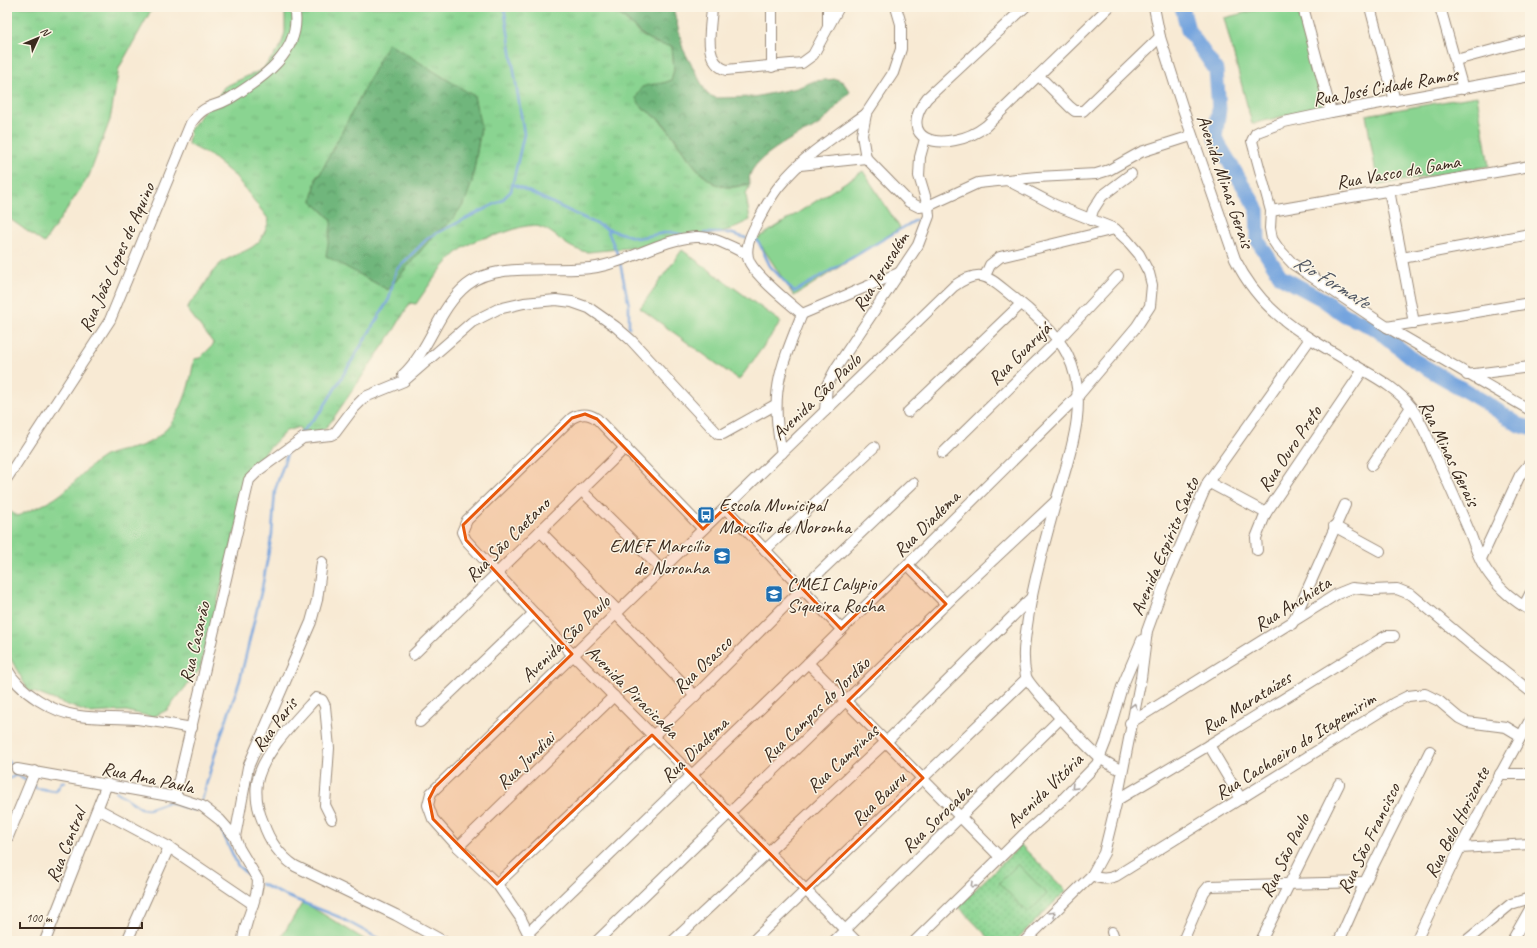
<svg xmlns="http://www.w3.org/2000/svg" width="1537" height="948" font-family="Caveat,sans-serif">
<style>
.grass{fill:url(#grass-tufts);stroke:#627f58;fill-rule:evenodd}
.forest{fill:url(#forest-crowns);stroke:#55704c}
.park{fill:url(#park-dots);stroke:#627f58}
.pitch{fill:#8ad491;stroke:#627f58}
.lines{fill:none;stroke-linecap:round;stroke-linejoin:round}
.stream{stroke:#74a4de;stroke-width:2.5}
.river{stroke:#74a4de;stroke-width:15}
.minor-casing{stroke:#9a8a79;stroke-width:12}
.minor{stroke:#fff;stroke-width:10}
.oneway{stroke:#a79f9a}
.marked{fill:#e8590c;fill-opacity:0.2;stroke:#e8590c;stroke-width:3;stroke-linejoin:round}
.labels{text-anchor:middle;stroke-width:3;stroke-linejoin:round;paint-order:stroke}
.street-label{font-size:19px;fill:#3b2a1e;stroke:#fcf5e5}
.poi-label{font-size:19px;fill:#3b2a1e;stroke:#fcf5e5;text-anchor:start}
.water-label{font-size:20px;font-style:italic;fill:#4f5561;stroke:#fcf5e5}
</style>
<defs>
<pattern id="grass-tufts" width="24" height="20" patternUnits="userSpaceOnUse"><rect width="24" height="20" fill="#8ad491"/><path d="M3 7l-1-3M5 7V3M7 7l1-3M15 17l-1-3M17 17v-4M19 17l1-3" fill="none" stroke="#78b67d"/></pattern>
<pattern id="forest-crowns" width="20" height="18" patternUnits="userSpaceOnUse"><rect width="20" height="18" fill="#6fb67b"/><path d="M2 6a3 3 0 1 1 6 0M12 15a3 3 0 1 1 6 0" fill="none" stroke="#5c9464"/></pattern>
<pattern id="park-dots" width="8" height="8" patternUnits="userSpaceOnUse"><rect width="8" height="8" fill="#8ad491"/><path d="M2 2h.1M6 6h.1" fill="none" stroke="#78b67d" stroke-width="1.8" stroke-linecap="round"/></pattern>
</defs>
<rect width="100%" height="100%" fill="#fcf5e5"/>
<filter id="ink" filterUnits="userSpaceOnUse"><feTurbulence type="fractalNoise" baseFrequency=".025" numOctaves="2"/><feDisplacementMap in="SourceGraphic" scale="8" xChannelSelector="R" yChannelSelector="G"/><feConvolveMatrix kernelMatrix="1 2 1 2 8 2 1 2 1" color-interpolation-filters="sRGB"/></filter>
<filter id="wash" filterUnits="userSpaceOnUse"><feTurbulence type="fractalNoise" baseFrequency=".012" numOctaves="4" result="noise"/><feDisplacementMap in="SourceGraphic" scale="16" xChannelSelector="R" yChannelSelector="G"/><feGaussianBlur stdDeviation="0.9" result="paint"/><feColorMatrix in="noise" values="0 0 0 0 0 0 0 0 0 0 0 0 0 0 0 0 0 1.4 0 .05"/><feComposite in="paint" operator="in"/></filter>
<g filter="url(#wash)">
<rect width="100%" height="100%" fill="#f8ead4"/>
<g class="grass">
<polygon points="7,7 153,7 119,68 110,120 89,176 44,243 7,217"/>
<path d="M285,7h320l14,7 25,23 28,9 2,24 -3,10 -6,3 -22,25c7,5 15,10 20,16 16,17 38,63 65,63 7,1 15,-2 22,-3l-4,11 4,25 -19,9 -18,5 -18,1 -47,11 -60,6c-26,-3 -31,-22 -52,-26 -10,-2 -23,4 -33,7 -8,3 -18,4 -26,7 -27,12 -45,41 -61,64l-6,-1 -16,27 -64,93 -8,8 -15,4 -5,-2 -3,-6 -13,4 -37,38 -3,21 -46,179 -33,41 -14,7 -27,-6 -37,2 -61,-23 -21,-38v-142l11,6c15,-8 29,-11 43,-22 14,-11 26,-27 42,-37 10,-6 26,-7 38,-11 36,-13 48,-53 53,-87l6,-1 14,-14 -27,-35c3,-8 9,-12 14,-19 7,-10 12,-22 23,-29 25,-14 36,-10 45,-41l-33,-43 -25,-21 -23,-12 2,-14 21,-28 6,-4 7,-11 39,-18 18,-23 4,-14zM481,127l-9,55 -21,39 -19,16 -44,53 -56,-70 -20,-19 5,-26z"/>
</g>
<g class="forest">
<path d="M605,7h68l10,42 24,45 9,4 38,-1 43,-9 17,-7 22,-2 7,3 7,10c-10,9 -24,29 -35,35 -5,4 -11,5 -17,8 -13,7 -55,30 -48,49 -7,1 -14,3 -21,3 -28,1 -51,-48 -67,-65 -9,-9 -21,-12 -26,-24l6,-11c10,-4 20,-2 29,-7l3,-10 -2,-24c-25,0 -35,-19 -53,-32 -4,-3 -9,-5 -14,-7z"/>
<polygon points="388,43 474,96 481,127 472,182 465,202 451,221 432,237 388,290 326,256 332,220 312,201 317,175 319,176"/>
</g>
<polygon class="park" points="1021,845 1066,891 1015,941 992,941 958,906"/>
<g class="pitch">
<polygon points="1268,7 1297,7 1323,106 1252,124 1224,18"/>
<polygon points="1477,96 1489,166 1378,185 1366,115"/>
<polygon points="863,171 900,228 794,296 757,239"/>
<polygon points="682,250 781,322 739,380 640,308"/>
<polygon points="1018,864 1047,894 1028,913 999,883"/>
<polygon points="303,902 367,941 279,941"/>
</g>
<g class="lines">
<g class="stream">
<polyline points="513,184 607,229 637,238 670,232 683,235"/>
<polyline points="607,229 619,258"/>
<polyline points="704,233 729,233 746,238"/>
<polyline points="753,239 758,241 770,266 794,292 916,220"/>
<polyline points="620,263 629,305 629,328"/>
<polyline points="295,439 322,410 376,321 389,299 396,270 429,237 501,201 511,191 524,134 504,7"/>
<polyline points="7,759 16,775 27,781"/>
<polyline points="7,780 16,775"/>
<polyline points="33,785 36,788 56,791 62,782 65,782"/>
<polyline points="116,791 141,808 148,809 168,802 193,810 199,809"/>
<polyline points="201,803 217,747 240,680 262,588 272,534 275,490 287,454"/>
<polyline points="220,827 238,866 253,879"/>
<polyline points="261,884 284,895 339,917 383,941"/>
</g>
<polyline class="river" points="1182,7 1188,30 1216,70 1219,109 1215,138 1257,209 1258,241 1281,277 1322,299 1345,315 1375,328 1415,361 1486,403 1519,425 1530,428"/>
</g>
</g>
<g filter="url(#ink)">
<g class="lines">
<defs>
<g id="minor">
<path d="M712,7c-1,21 -10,54 14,63l76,-7 11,-8 26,-48"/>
<polyline points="828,7 828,26"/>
<path d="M1025,7l-98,91c-23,30 -6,49 28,42 12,-2 22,-7 31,-14l123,-119"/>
<path d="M1154,7l6,30 23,72 52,150c28,57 71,77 123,108 19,11 40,22 53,40 9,13 16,28 22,43 13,27 25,55 37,83 5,14 10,29 19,41 10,14 26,28 41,36"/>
<polyline points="1303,7 1331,112"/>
<polyline points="1370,7 1395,101"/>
<polyline points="1440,7 1463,89"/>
<polyline points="1456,60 1530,40"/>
<polyline points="772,67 772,7"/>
<polyline points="1039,76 1070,107 1075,111 1083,111 1160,37"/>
<polyline points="1530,76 1331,112 1284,122 1260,131 1256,133 1252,141 1271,211 1270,228 1272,239 1278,248 1293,264 1387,327 1530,410"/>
<polyline points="800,165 866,158"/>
<polyline points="1007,180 1037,177 1096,174 1109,170 1141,152 1191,136"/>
<polyline points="1389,190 1414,323"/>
<polyline points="1271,211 1530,166"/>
<polyline points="1090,220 1093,210 1102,196 1131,174"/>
<polyline points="1402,258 1530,234"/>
<polyline points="985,276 990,265 1000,257 1115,229"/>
<path d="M802,314c-15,-13 -43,-35 -52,-51 -7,-13 1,-29 7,-40 7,-13 14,-28 24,-39 21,-27 57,-50 85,-70"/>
<polyline points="802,314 901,272"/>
<polyline points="1387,327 1530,303"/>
<path d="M403,375c27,-25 35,-67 64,-90 31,-25 93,-11 130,-18 34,-6 64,-28 99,-30 18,-1 35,10 51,17"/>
<polyline points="1467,375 1530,367"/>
<polyline points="825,411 827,385 836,368 918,245 929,216 928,206 919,176 920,157 925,139"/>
<polyline points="908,412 1021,304"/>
<path d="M782,453c-13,-60 -2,-84 20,-139"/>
<polyline points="943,453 1058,340 1118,276"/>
<polyline points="1372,465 1411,407"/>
<path d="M7,478l103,-158 81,-197c15,-20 20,-14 38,-24 33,-20 75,-48 65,-92"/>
<polyline points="1208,482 1266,513"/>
<polyline points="581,490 661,569"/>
<polyline points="725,508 841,629"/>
<polyline points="1334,526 1380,551"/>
<path d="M703,529l-106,-110c-9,-6 -16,-6 -25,-1l-105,102 -5,12 4,8 12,13 94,101 284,287"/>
<polyline points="540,531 618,611"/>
<polyline points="765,550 874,447"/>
<polyline points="1257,550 1256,538 1266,513 1363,370"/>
<polyline points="1481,559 1520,475 1530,463"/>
<polyline points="908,565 946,604"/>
<polyline points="1524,606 1530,594"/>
<polyline points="615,613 695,696"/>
<polyline points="1292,624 1345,505"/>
<polyline points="413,655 626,447"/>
<polyline points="808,663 1000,857"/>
<path d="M7,669c12,23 47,44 72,47 19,3 39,1 58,3 18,2 37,6 55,9"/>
<polyline points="420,722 534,613"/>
<polyline points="1130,723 1337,594 1352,588 1373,590 1397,589 1412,595 1469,643 1530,691"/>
<polyline points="1209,745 1241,799"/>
<path d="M17,769l158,28 27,9 18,14 15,17 4,11 19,32c0,21 -14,40 -15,61"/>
<polyline points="1500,774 1530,774"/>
<polyline points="175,797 249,480 259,470 303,438 331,435 335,433 353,409 365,397 404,381 472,322 498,309 524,303 556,300 572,302 589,308 616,327 631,340 718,434 723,434 775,405"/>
<polyline points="1117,800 1209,745 1379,640 1386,636 1394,636"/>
<polyline points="98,809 169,847 253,904"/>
<path d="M332,819l-7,-14 4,-57 -4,-42 -3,-6 -6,-2c-19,21 -55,57 -59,85 -2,14 1,27 6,39 6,19 16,33 32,44l101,49 47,26"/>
<polyline points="235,837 248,767 311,622 317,600 322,562"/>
<polyline points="7,839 35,771"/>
<polyline points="458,847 614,696"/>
<polyline points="1460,848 1530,844"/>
<path d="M1092,875c9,5 15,4 24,1l278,-173 14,-7 17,-2 14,7 20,17 8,4 39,5 15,9"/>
<polyline points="497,884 695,696 802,589 913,483"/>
<polyline points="529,932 808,663 1078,396 1137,326 1150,306 1152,285 1149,273 1139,254 1127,240 1115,229 1055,205 1007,180 978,183 928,206 919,207 909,202 866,158 862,135 866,114 893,73 901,49 901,24 896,7"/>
<polyline points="1112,932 1115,941"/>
<polyline points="45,941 107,784"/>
<polyline points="127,941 169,847"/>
<path d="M532,941l-12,-24 -23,-33 -39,-37 -25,-28 -5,-14 3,-12 523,-507c28,-19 34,-9 58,10 18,14 45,38 55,58 24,46 3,100 -11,147 -10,36 -21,74 -27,111 -3,22 -8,42 -3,64 2,9 64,74 74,82 7,5 15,9 22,13"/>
<polyline points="597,941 946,604 1056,501"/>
<polyline points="673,941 887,741 1032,597"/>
<polyline points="753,941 1026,679"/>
<polyline points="834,941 1061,718"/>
<polyline points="915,941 1023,835 1061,801 1097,764 1106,741 1122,687 1142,640"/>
<polyline points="1025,941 1092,875 1104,853 1117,800 1141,678 1147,631 1164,584 1208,482 1310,339"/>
<polyline points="1183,941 1204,892 1209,886 1365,882"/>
<polyline points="1261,941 1339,784"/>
<polyline points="1339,941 1365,882 1430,751"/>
<polyline points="1416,941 1460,848 1530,720"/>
<polyline points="1466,941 1511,904 1530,898"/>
<polyline points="1512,941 1530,909"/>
</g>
</defs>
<use href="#minor" class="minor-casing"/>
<use href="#minor" class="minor"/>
</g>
<defs><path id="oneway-chevron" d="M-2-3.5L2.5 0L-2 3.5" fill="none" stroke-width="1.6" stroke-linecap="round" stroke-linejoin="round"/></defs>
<g class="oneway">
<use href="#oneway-chevron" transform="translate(1134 706) rotate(-77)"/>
<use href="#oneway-chevron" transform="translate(1074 787) rotate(134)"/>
<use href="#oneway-chevron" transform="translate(973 885) rotate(136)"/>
<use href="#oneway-chevron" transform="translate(1053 914) rotate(-45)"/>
</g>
</g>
<path class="marked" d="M585,414l12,5 106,110 22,-21 116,121 67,-64 38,39 -98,97 75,77 -117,112 -154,-155 -155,149 -64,-65 -4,-20 6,-12 137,-133 -106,-114 -3,-15 109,-107z"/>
<defs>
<symbol id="bus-square" viewBox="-11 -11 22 22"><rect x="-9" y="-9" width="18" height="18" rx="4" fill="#1f6fb2" stroke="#fcf5e5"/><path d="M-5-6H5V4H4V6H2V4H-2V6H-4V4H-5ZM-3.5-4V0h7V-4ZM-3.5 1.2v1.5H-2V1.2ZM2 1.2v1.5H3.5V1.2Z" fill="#fff"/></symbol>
<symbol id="school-square" viewBox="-11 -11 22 22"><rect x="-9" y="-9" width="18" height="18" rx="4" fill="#1f6fb2" stroke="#fcf5e5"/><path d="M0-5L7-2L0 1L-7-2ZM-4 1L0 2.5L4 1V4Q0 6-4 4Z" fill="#fff"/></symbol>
</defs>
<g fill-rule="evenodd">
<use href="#bus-square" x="696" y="505" width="20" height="20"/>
<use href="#school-square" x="712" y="546" width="20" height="20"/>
<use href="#school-square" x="764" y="584" width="20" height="20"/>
</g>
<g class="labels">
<g class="street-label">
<text transform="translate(1385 86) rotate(-10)" y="7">Rua José Cidade Ramos</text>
<text transform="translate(1398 171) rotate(-10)" y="7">Rua Vasco da Gama</text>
<text transform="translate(1226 181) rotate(71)" y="7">Avenida Minas Gerais</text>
<text transform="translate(116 257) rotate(-66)" y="7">Rua João Lopes de Aquino</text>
<text transform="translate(880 271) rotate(-58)" y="7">Rua Jerusalém</text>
<text transform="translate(1019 353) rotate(-45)" y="7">Rua Guarujá</text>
<text transform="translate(816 396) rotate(-44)" y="7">Avenida São Paulo</text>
<text transform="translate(1289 448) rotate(-56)" y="7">Rua Ouro Preto</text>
<text transform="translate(1450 453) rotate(64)" y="7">Rua Minas Gerais</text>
<text transform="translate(926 523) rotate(-45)" y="7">Rua Diadema</text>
<text transform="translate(507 539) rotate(-45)" y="7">Rua São Caetano</text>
<text transform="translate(1164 546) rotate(-67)" y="7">Avenida Espírito Santo</text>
<text transform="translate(1292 603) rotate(-32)" y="7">Rua Anchieta</text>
<text transform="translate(565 638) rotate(-44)" y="7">Avenida São Paulo</text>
<text transform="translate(194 642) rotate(-77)" y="7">Rua Casarão</text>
<text transform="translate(702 664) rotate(-44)" y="7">Rua Osasco</text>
<text transform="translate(633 691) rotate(45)" y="7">Avenida Piracicaba</text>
<text transform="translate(1246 702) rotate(-32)" y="7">Rua Marataízes</text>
<text transform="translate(815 709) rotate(-44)" y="7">Rua Campos do Jordão</text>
<text transform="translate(274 724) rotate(-53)" y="7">Rua Paris</text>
<text transform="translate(1295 745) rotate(-32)" y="7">Rua Cachoeiro do Itapemirim</text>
<text transform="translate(694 749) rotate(-44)" y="7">Rua Diadema</text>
<text transform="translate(842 758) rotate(-43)" y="7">Rua Campinas</text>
<text transform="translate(525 760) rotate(-44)" y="7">Rua Jundiai</text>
<text transform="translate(148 777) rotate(12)" y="7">Rua Ana Paula</text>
<text transform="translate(1044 790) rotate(-44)" y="7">Avenida Vitória</text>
<text transform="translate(878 798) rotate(-44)" y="7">Rua Bauru</text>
<text transform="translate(936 818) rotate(-44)" y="7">Rua Sorocaba</text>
<text transform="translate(1456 822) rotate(-63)" y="7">Rua Belo Horizonte</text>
<text transform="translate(1368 838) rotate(-64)" y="7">Rua São Francisco</text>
<text transform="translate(65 845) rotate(-68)" y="7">Rua Central</text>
<text transform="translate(1284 855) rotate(-64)" y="7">Rua São Paulo</text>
</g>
<g class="poi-label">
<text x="719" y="511">Escola Municipal<tspan x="719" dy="22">Marcílio de Noronha</tspan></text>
<text x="709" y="552" text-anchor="end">EMEF Marcílio<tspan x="709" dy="22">de Noronha</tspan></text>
<text x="787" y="590">CMEI Calypio<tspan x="787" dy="22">Siqueira Rocha</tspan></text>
</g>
<g class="water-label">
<text transform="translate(1332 281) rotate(31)" y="7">Rio Formate</text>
</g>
</g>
<rect width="1537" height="948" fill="none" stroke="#fcf5e5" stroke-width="24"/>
<g transform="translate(38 38) rotate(46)" stroke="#fcf5e5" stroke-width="3" paint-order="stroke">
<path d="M0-3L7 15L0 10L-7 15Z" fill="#3b2a1e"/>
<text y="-6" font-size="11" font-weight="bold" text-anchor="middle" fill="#3b2a1e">N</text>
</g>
<path d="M20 922v6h122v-6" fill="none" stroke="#3b2a1e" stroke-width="2"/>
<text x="26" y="922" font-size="12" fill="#3b2a1e" stroke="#fcf5e5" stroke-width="3" paint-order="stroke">100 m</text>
</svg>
